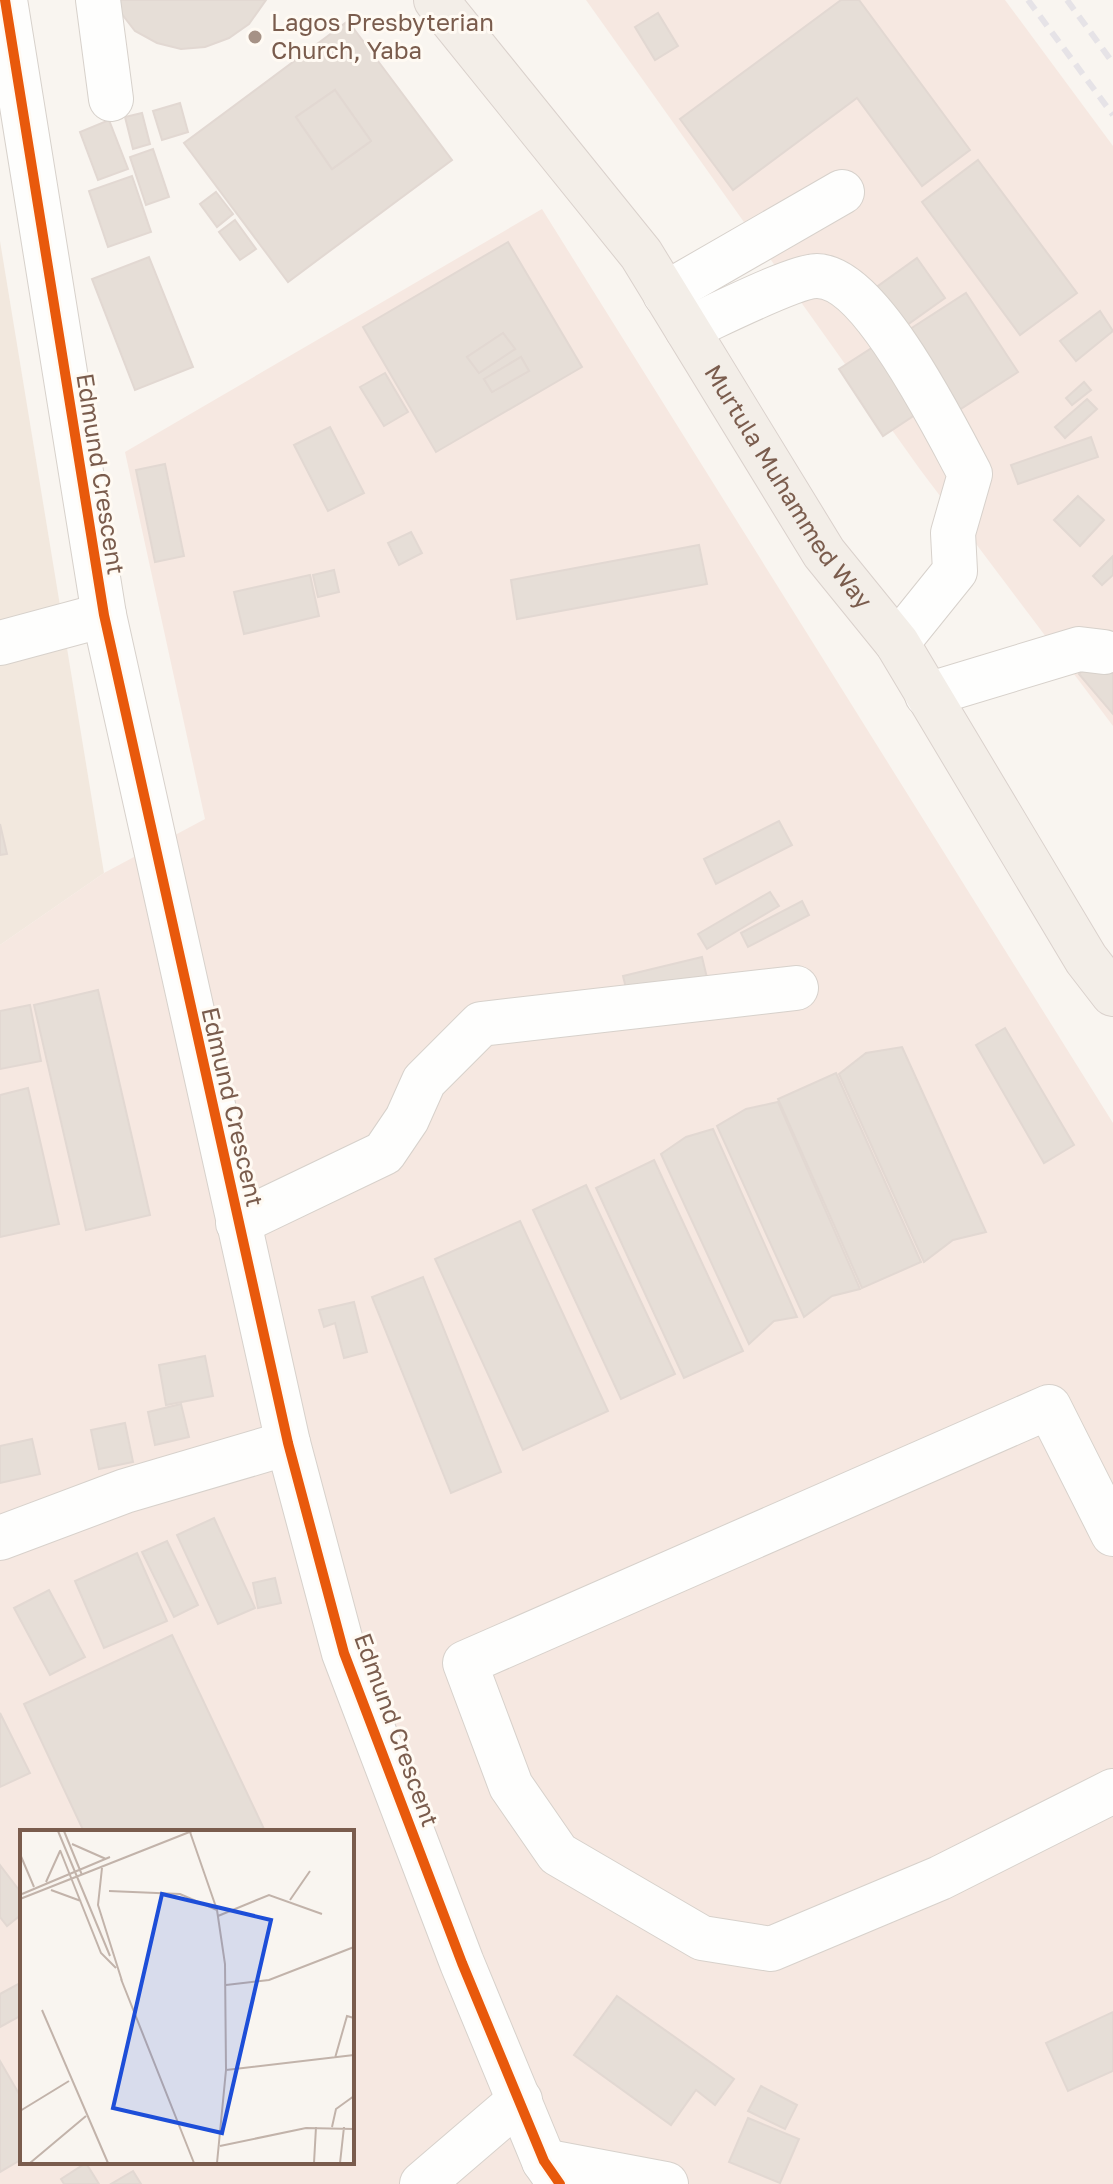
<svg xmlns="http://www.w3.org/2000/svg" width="1113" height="2184" font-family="'Golos Text',sans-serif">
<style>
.residential{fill:#f2e8de}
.commercial{fill:#f6e8e1;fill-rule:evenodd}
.building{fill:#e6ded7;stroke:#e2d8d2;stroke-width:2;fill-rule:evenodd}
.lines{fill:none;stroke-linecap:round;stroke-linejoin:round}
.minor-casing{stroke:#d7d1cb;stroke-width:46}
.major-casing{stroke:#dad1cc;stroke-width:46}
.minor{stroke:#fefefd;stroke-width:44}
.major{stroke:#f3eee8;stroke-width:44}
.rail{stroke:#e6e3e7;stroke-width:6;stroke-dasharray:12 8;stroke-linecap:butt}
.cycleway-casing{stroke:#fffaf3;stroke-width:15}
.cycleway{stroke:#e8590c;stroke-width:10}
.poi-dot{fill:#a69286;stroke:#fffaf3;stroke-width:3}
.labels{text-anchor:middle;stroke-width:6;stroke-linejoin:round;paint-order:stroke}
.poi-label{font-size:24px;fill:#7a5c4d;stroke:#fffaf3;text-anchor:start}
.street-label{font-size:24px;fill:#7a5c4d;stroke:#fffaf3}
.inset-road{fill:none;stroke:#c2b3aa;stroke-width:2}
.view{fill:#1d4ed8;fill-opacity:0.15;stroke:#1d4ed8;stroke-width:4}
.inset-edge{fill:none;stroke:#7a5c4d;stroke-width:4}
</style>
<rect width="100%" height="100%" fill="#f9f5f0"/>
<polygon class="residential" points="0,241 104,873 0,945"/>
<g class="commercial">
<polygon points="586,0 1005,0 1113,146 1113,726 919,468"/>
<path d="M542,209l571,914v1061h-1113v-1239l104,-72 101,-54 -80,-367zM22,1832h330v330h-330z"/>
</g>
<g class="building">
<polygon points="111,0 266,0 249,24 229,38 205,47 181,49 157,43 135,31"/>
<polygon points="841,0 859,0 970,150 922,186 857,98 733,190 680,119"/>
<polygon points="658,13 678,46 655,60 635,27"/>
<path d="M348,21l104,139 -164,122 -104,-139zM335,90l36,51 -39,28 -36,-52z"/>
<polygon points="335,90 371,141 332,169 296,117"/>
<polygon points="180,103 188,132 162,140 153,111"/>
<polygon points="142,113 150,144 133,149 125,117"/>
<polygon points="109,120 128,169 98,180 80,132"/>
<polygon points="153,149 169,197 146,205 130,157"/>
<polygon points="978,160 1077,293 1020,335 922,202"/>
<polygon points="132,176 151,232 108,247 89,191"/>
<polygon points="216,192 233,214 217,227 200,204"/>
<polygon points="235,220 256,249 240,260 219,232"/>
<path d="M508,242l74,125 -146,85 -73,-125zM503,333l12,16 -36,24 -12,-16zM521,357l8,14 -37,21 -8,-13z"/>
<polygon points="149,257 193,367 135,390 92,279"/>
<polygon points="917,258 945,298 900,330 871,291"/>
<polygon points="966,293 1018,372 959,410 907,331"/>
<polygon points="1100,311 1113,331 1076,361 1060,341"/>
<polygon points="503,333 515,349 479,373 467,357"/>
<polygon points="878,344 921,411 883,436 839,369"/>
<polygon points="521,357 529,371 492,392 484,379"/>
<polygon points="385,373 408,412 384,426 360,387"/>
<polygon points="1084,382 1091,390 1072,405 1066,398"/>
<polygon points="1087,399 1097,409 1065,438 1055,427"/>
<polygon points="330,427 364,493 328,511 294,445"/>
<polygon points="1091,437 1098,457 1018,484 1011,465"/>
<polygon points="165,464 184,556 155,562 136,470"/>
<polygon points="1078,496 1104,520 1080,546 1054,520"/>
<polygon points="411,532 422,553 399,565 388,543"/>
<polygon points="699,545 707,584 517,619 511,580"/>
<polygon points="1113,556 1113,575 1102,585 1093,576"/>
<polygon points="334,570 339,592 318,597 313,575"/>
<polygon points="310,575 319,616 244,634 234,592"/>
<polygon points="1113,645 1113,714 1079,674"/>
<polygon points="779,821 792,845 716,884 704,859"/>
<polygon points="0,824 7,854 0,855"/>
<polygon points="770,892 779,906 707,949 698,934"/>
<polygon points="802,901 809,915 748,947 741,933"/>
<polygon points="702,957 708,982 629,1000 623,976"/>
<polygon points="98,990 150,1215 86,1230 34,1005"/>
<polygon points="30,1005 41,1061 0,1069 0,1011"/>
<polygon points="1005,1028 1074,1145 1044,1163 976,1045"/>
<polygon points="902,1047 986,1232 953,1240 924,1262 839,1074 866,1053"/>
<polygon points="836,1073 921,1262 862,1288 778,1099"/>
<polygon points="28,1088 59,1224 0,1237 0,1095"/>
<polygon points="778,1102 860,1289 832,1296 804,1317 717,1126 746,1109"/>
<polygon points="713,1129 797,1317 774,1321 749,1344 661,1154 686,1137"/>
<polygon points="654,1160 743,1351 684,1378 596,1188"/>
<polygon points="586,1185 675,1374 621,1399 533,1210"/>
<polygon points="520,1221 608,1411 523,1450 435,1259"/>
<polygon points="423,1277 501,1472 451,1493 372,1297"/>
<polygon points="354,1302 367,1352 344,1358 335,1323 324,1327 319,1310"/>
<polygon points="205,1356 213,1396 166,1405 159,1365"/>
<polygon points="181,1404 189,1437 155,1445 148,1412"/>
<polygon points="125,1423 133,1462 99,1469 91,1430"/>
<polygon points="32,1439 40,1474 0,1483 0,1446"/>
<polygon points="214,1518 255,1608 218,1624 177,1535"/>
<polygon points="167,1541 198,1605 174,1617 142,1552"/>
<polygon points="137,1553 167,1621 104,1648 75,1581"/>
<polygon points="275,1578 281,1603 258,1608 253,1583"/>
<polygon points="49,1590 85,1657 50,1675 14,1608"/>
<polygon points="172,1635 264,1829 258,1832 84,1832 24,1704"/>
<polygon points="0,1713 30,1773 0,1787"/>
<polygon points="0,1865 22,1894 22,1914 7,1926 0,1917"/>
<polygon points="22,1982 22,2015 0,2027 0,1994"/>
<polygon points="617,1996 734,2079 715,2105 696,2090 671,2125 574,2055"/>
<polygon points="1113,2012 1113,2071 1068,2091 1046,2043"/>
<polygon points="0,2061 22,2099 22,2159 0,2172"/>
<polygon points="761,2086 797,2105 785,2129 748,2111"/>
<polygon points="748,2118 799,2139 780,2183 729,2162"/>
<polygon points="86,2163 99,2184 64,2184 61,2179"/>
<polygon points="133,2171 141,2184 111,2184"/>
</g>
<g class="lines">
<defs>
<g id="minor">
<polyline points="5,0 104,615 288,1443 344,1653 462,1963 544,2161 560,2184"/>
<polyline points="98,0 111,99"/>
<polyline points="665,294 842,192"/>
<path d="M687,329c25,-11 107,-53 130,-53 54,1 129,153 153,198l-17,59 2,38 -58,72"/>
<polyline points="0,643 104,615"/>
<polyline points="927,695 1079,649 1104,652"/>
<polyline points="238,1223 384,1153 407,1119 424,1081 481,1024 796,988"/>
<polyline points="1113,1534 1049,1407 465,1663 511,1786 558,1854 702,1938 771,1949 940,1878 1113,1791"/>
<polyline points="0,1538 125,1491 288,1443"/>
<polyline points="544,2161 666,2184"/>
<polyline points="422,2184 520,2100"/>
</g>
<g id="major">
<path id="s1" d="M436,0l205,254 183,299 73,90 189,316 27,35"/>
</g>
</defs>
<use href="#minor" class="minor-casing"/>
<use href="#major" class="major-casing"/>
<use href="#minor" class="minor"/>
<use href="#major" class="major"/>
<g class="rail">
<polyline points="1028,0 1113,115"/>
<polyline points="1067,0 1113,63"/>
</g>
<defs>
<polyline id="cycleway" points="5,0 104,615 288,1443 344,1653 462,1963 544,2161 560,2184"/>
</defs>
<use href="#cycleway" class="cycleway-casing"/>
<use href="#cycleway" class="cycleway"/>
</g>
<circle class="poi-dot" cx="255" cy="37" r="8"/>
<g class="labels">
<g class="poi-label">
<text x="271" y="31">Lagos Presbyterian<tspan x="271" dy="28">Church, Yaba</tspan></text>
</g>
<g class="street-label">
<text transform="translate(100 474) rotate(81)" y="8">Edmund Crescent</text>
<text dy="8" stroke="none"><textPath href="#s1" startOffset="602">Murtula Muhammed Way</textPath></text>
<text transform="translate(232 1107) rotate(77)" y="8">Edmund Crescent</text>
<text transform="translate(396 1730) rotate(70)" y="8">Edmund Crescent</text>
</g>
</g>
<g transform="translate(20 1830)">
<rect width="334" height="334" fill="#f9f5f0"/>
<path class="inset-road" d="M38,1l52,125M44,1l18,44M170,2l27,78 8,54 1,106 -9,93M52,14l34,15M40,20l41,103 15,15M0,24l14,33M82,38l-4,37 24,76M26,52l14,-31M31,60l30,11M89,61l71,3 37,16M2,64l88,-37M0,69l172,-68M270,70l20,-29M198,86l51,-21 53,19M101,149l73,184M206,155l43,-5 85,-33M22,180l66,153M315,228l12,-42 7,2M206,240l128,-15M0,281l49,-30M312,297l4,-18 18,-13M200,316l86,-18 48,1M10,333l56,-47M294,333l2,-36M320,333l4,-36"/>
<path class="view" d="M142,64l109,26 -49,213 -109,-25z"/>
<rect width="334" height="334" class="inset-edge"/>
</g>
</svg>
